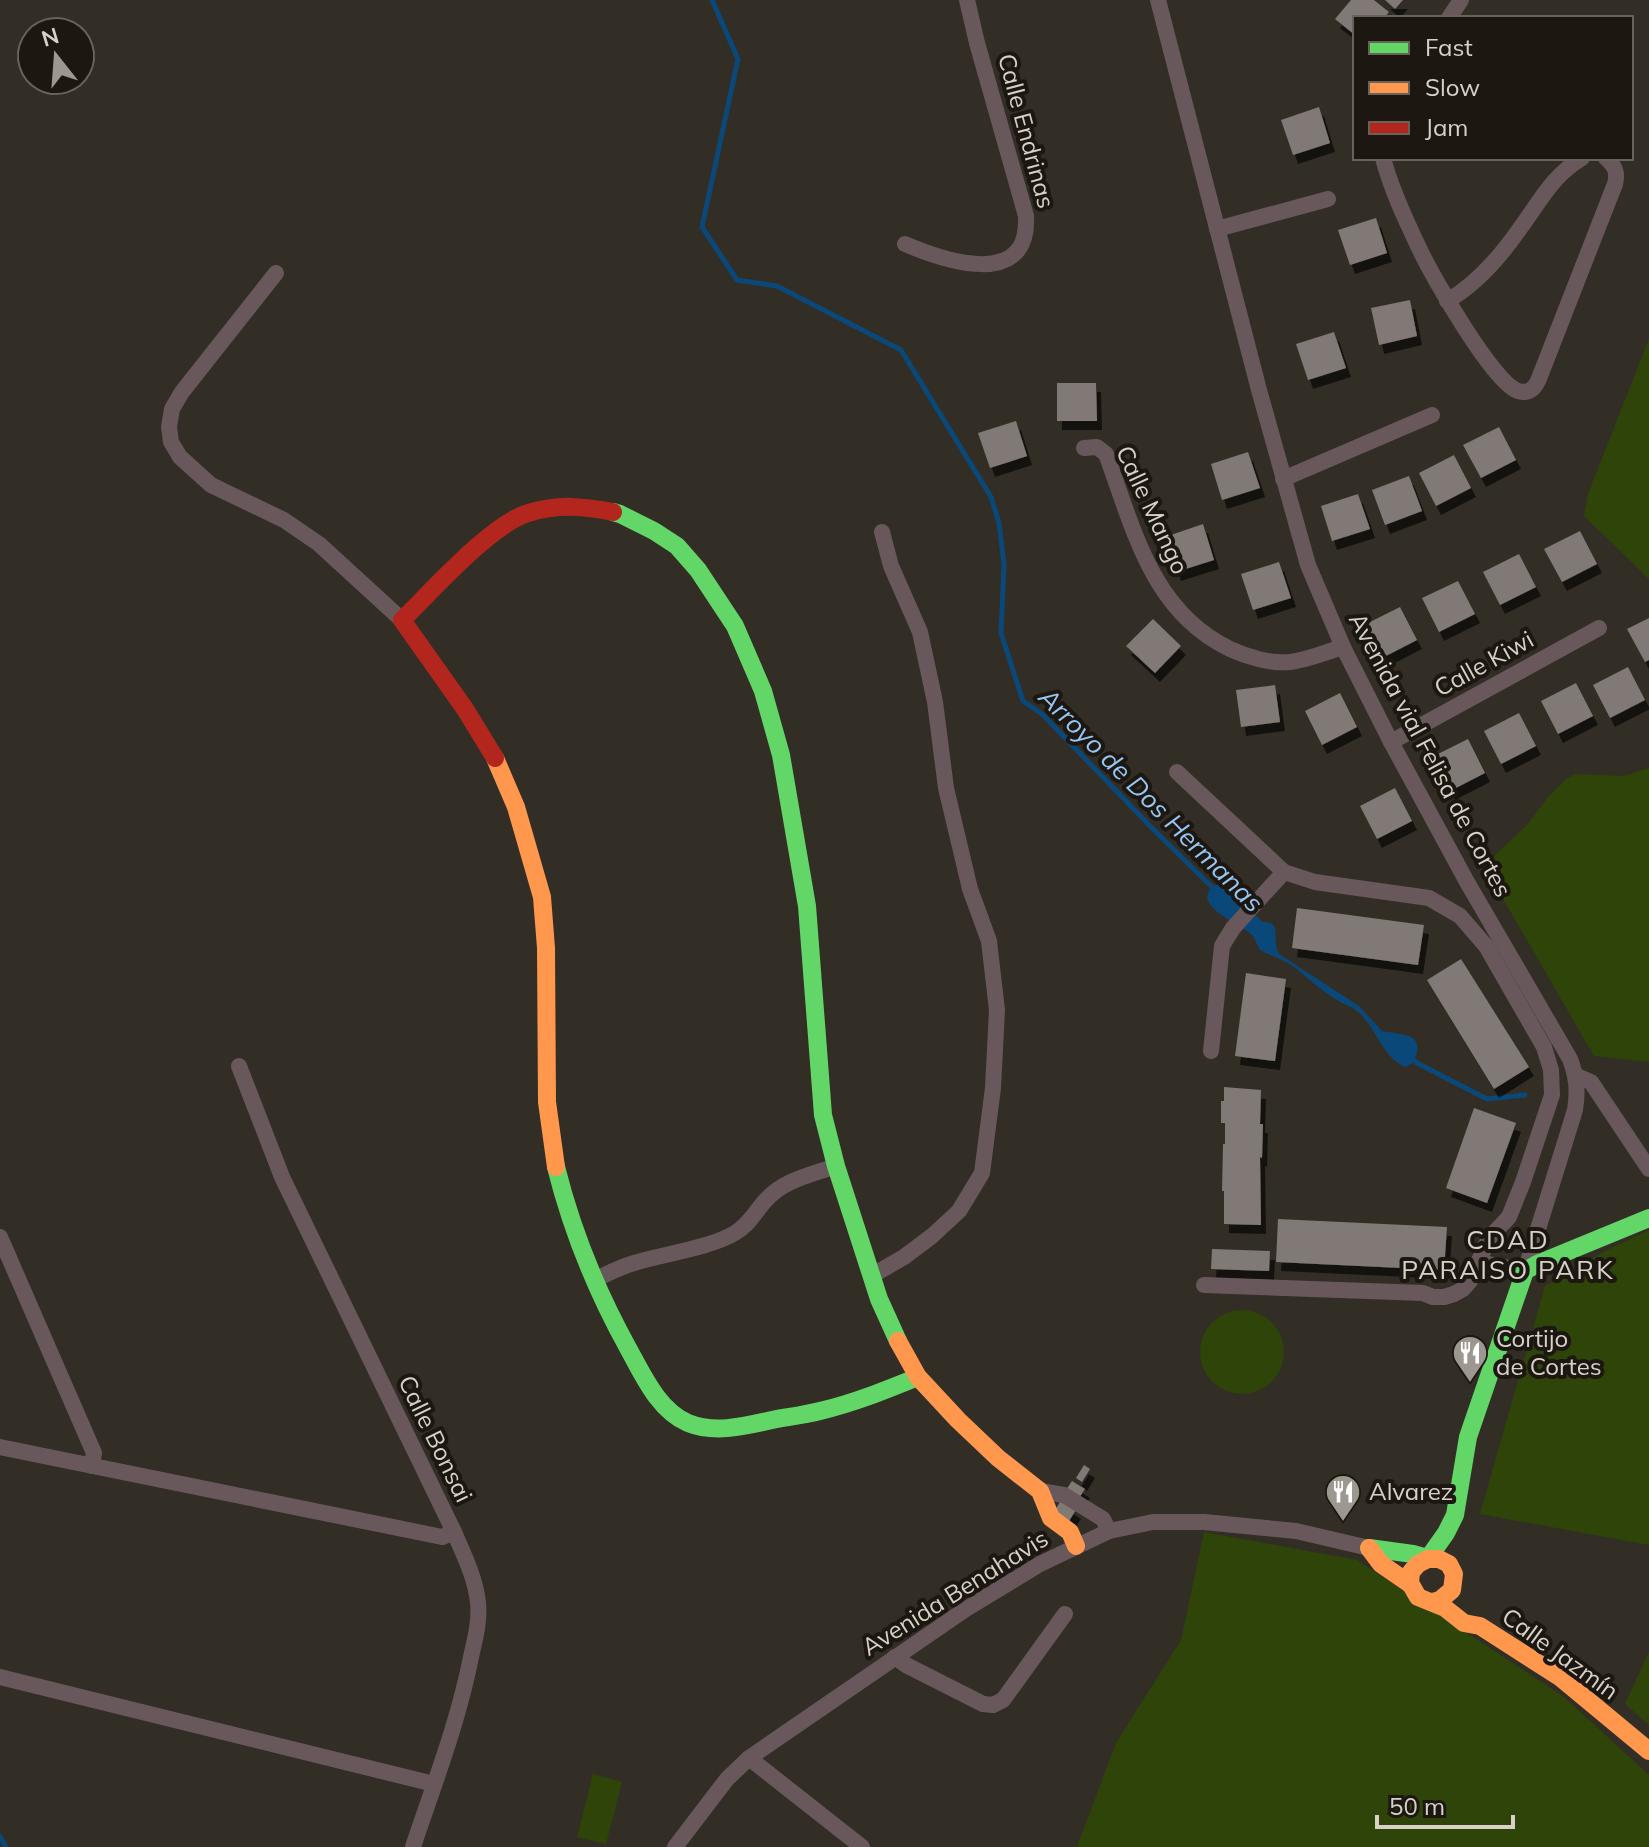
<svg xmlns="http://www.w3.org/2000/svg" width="1649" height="1847" font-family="Mulish,sans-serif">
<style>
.green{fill:#2f4408}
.water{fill:#0a4879}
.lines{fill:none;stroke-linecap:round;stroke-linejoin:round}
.stream{stroke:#0a4879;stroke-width:5}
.building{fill:#807974;filter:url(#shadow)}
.street{stroke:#69585b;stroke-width:16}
.fast{stroke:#63d668;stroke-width:18}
.slow{stroke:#ff974d;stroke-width:18}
.jam{stroke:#b3261e;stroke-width:18}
.labels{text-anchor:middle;stroke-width:8;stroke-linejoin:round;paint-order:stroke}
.street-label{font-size:24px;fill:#d7d1c8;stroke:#1c1811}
.poi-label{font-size:24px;fill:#d7d1c8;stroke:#1c1811;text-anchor:start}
.water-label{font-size:26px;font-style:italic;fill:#97c6f5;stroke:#1c1811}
.neighbourhood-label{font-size:26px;letter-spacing:2px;fill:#d7d1c8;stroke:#1c1811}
</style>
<defs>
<filter id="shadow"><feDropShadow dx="5" dy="9" stdDeviation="0" flood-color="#0009"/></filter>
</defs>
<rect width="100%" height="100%" fill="#322e25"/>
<g class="green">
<polygon points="1649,339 1649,579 1584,516 1588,494"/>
<polygon points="1649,768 1649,1062 1594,1056 1484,866 1526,826 1549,796 1568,778 1576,774 1624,776"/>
<polygon points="1649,1230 1649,1545 1480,1514 1545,1286 1599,1254"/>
<circle cx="1242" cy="1352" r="42"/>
<polygon points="1204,1532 1357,1560 1564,1697 1649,1775 1649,1847 1077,1847 1116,1743 1181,1640"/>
<polygon points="1649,1652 1649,1725 1625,1704"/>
<polygon points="593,1774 622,1782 606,1844 577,1837"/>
</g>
<path class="water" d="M1220,883h5l8,3 9,18 21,18c20,-1 8,17 16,32l80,52 23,25c21,4 46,2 31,32l-8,4c-24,-11 -29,-41 -49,-57 -7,-5 -16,-7 -22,-12 -15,-9 -27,-21 -40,-31 -11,-8 -23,-11 -34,-17 -3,-5 -5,-12 -9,-16 -11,-10 -69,-33 -31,-51z"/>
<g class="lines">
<g class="stream">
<polyline points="712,0 738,59 702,227 737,280 777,286 901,350 991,497 999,523 1004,565 1001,633 1023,701 1042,714 1156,832 1215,890"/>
<polyline points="1410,1057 1417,1063 1487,1099 1525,1095"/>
<polyline points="0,1837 6,1847"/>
</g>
</g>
<g class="building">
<polygon points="1351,0 1374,0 1389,12 1384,18 1355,18 1355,35 1335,19"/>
<polygon points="1385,0 1403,0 1395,9"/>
<polygon points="1319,107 1330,143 1293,155 1281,120"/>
<polygon points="1376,218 1387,253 1350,265 1338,230"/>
<polygon points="1410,300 1417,336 1379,345 1371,308"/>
<polygon points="1334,332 1346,368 1308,380 1296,344"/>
<polygon points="1057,383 1096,383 1097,421 1057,421"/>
<polygon points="1016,421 1027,456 990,468 978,433"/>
<polygon points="1499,427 1516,460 1481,478 1463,445"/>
<polygon points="1248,452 1260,488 1222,500 1211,464"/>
<polygon points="1454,455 1471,488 1436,506 1419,473"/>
<polygon points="1409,476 1422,511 1385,525 1372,490"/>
<polygon points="1358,494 1370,529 1332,541 1321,506"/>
<polygon points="1203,524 1214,560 1176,572 1165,537"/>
<polygon points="1580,531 1597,564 1562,582 1544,549"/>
<polygon points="1519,554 1536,587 1500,605 1483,572"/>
<polygon points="1279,562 1291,598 1253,610 1241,574"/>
<polygon points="1458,581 1475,614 1439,632 1422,598"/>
<polygon points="1400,607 1417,640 1382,658 1364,625"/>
<polygon points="1649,618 1649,660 1645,662 1627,629"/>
<polygon points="1153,619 1181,646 1155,673 1126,646"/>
<polygon points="1628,667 1645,700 1610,718 1593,685"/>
<polygon points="1576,683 1593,716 1558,734 1541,701"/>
<polygon points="1275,685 1280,722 1241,727 1236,690"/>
<polygon points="1340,693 1357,727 1322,745 1305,711"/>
<polygon points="1519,713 1536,746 1501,764 1484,731"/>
<polygon points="1468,739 1485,773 1450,791 1432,757"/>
<polygon points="1395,788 1412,821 1377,839 1360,806"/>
<polygon points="1297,908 1424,925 1418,965 1292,948"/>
<polygon points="1461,959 1529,1067 1494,1089 1427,980"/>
<polygon points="1246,973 1286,979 1275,1061 1235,1056"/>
<polygon points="1224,1087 1261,1090 1260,1124 1263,1124 1262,1158 1260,1157 1261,1225 1224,1224 1224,1191 1222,1191 1223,1144 1225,1144 1225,1123 1221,1123 1221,1101 1224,1101"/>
<polygon points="1474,1108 1516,1123 1487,1203 1446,1188"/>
<polygon points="1278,1219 1447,1227 1444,1270 1276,1262"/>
<polygon points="1212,1249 1270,1251 1269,1271 1211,1269"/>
<polygon points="1084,1465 1090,1469 1082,1482 1076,1478"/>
<polygon points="1072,1481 1085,1489 1079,1498 1066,1490"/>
<polygon points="1061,1500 1076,1510 1069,1521 1054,1512"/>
</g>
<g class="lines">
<g class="street">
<path d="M1158,0l101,390 49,175 35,82 48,95 76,140 103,177c7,19 8,32 5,51l-50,161 -47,-9"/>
<polyline points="1449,18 1461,0"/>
<path d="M1383,158c8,31 23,63 37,92 12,26 74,134 98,141 10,3 16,-2 20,-10l77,-197c3,-12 0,-18 -9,-26"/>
<polyline points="1217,229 1328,199"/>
<path d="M905,244c40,17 125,46 121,-28l-49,-173 -10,-43"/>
<polyline points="276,273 182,392 172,409 169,427 171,442 180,457 211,485 284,520 319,544 402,620"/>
<path d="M1447,301c30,-17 54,-45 74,-74 20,-27 31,-51 61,-69"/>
<path d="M1084,448l13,-1 9,7c28,75 45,157 124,195 17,8 41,15 60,13 17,-2 36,-10 53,-15"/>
<polyline points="1283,479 1432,415"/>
<polyline points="1391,742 1599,628"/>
<polyline points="1177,772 1284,872 1315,882 1429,898 1460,916 1486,946 1544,1047 1551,1070 1552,1095 1523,1182 1509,1217 1489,1238 1470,1281 1463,1289 1454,1294 1444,1297 1433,1297 1423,1293 1204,1285"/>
<polyline points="1211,1051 1222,946 1233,928 1284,872"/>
<path d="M239,1066l43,111 172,355c10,23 21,45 24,70 2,19 -3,37 -7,55 -13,66 -37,127 -58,190"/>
<polyline points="1577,1076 1591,1082 1649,1169"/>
<polyline points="0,1237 94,1453 92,1466"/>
<polyline points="873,1275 904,1257 932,1236 959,1211 982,1173 993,1088 997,1010 989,941 970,889 946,788 935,702 920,632 891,566 882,532"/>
<path d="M594,1280c13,-6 26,-13 40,-17 29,-9 76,-15 101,-30 14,-8 20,-21 30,-32 18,-21 46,-26 71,-35"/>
<polyline points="0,1447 442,1537 454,1532"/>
<polyline points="1040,1491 1064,1495 1103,1519 1109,1531"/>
<polyline points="895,1657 906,1665 983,1704 993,1705 1003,1700 1065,1614"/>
<polyline points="0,1677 434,1784"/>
<polyline points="749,1758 862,1847"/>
<polyline points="675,1847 727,1779 749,1758 966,1609 1040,1564 1109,1531 1153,1522 1204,1522 1296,1531 1369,1548"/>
</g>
<g class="fast">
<polyline points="613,512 620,514 654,531 677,546 698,570 735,626 763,691 781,755 807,906 823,1115 836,1166 879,1299 898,1341"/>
<path d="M556,1167c16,64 40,123 72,181 15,27 30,62 60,75 27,11 57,3 84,-3 16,-3 32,-5 48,-9 34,-8 66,-21 98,-34"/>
<polyline points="1369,1548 1413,1554 1427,1558"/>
<polyline points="1429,1557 1446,1533 1455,1515 1468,1437 1525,1271 1537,1264 1649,1218"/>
</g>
<g class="slow">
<polyline points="495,758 516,807 542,897 546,948 547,1102 556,1167"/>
<polyline points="898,1341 918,1377 958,1420 998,1458 1040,1491 1051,1518 1070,1532 1076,1546"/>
<polyline points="1369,1548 1381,1564 1410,1584"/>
<polyline points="1433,1602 1440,1600 1452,1590 1454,1574 1449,1564 1439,1559 1428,1559 1418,1564 1411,1572 1410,1583 1418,1597 1445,1608 1464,1623 1480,1626 1561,1678 1649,1751"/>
</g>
<path class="jam" d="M495,758l-30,-49 -63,-89c30,-29 88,-95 126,-107 30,-9 54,-7 85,-1"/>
</g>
<defs>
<symbol id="restaurant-pin" viewBox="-11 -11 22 30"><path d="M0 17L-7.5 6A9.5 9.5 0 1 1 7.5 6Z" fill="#9d988f" stroke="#1c1811"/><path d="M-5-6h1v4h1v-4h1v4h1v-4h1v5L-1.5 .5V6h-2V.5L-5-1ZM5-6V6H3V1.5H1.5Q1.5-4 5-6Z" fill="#fff"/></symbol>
</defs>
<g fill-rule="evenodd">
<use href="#restaurant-pin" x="1450" y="1333" width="40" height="54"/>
<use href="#restaurant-pin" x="1323" y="1472" width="40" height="54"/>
</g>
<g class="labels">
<g class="street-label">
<text transform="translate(1026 131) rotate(75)" y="8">Calle Endrinas</text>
<text transform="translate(1152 510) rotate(65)" y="8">Calle Mango</text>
<text transform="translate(1484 664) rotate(-29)" y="8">Calle Kiwi</text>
<text transform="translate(1430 755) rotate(62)" y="8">Avenida vial Felisa de Cortes</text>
<text transform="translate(435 1439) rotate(64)" y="8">Calle Bonsai</text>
<text transform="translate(955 1593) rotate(-32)" y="8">Avenida Benahavis</text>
<text transform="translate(1560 1654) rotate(36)" y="8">Calle Jazmín</text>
</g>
<g class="poi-label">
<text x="1496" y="1347">Cortijo<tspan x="1496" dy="28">de Cortes</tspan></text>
<text x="1369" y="1500">Alvarez</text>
</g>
<g class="water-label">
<text transform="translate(1151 800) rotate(45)" y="9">Arroyo de Dos Hermanas</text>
</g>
<g class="neighbourhood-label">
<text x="1508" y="1249">CDAD<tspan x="1508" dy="30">PARAISO PARK</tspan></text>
</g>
</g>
<rect x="1353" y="16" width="280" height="144" fill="#1c1811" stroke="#67625a" stroke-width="2"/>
<rect x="1369" y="42" width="40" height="12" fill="#63d668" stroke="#67625a" stroke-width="2"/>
<text x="1425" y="56" font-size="24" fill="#d7d1c8">Fast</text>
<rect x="1369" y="82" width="40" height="12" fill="#ff974d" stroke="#67625a" stroke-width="2"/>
<text x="1425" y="96" font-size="24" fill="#d7d1c8">Slow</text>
<rect x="1369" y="122" width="40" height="12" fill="#b3261e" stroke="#67625a" stroke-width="2"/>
<text x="1425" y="136" font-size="24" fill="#d7d1c8">Jam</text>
<g transform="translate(56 56) rotate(343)"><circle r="38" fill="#1c1811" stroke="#67625a" stroke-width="2"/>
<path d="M0-6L14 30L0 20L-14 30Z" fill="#9d988f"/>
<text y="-12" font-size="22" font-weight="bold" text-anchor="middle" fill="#d7d1c8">N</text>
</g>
<path d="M1377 1815v12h136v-12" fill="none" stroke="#d7d1c8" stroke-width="4"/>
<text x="1389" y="1815" font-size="24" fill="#d7d1c8" stroke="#1c1811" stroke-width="6" paint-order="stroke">50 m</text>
</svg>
